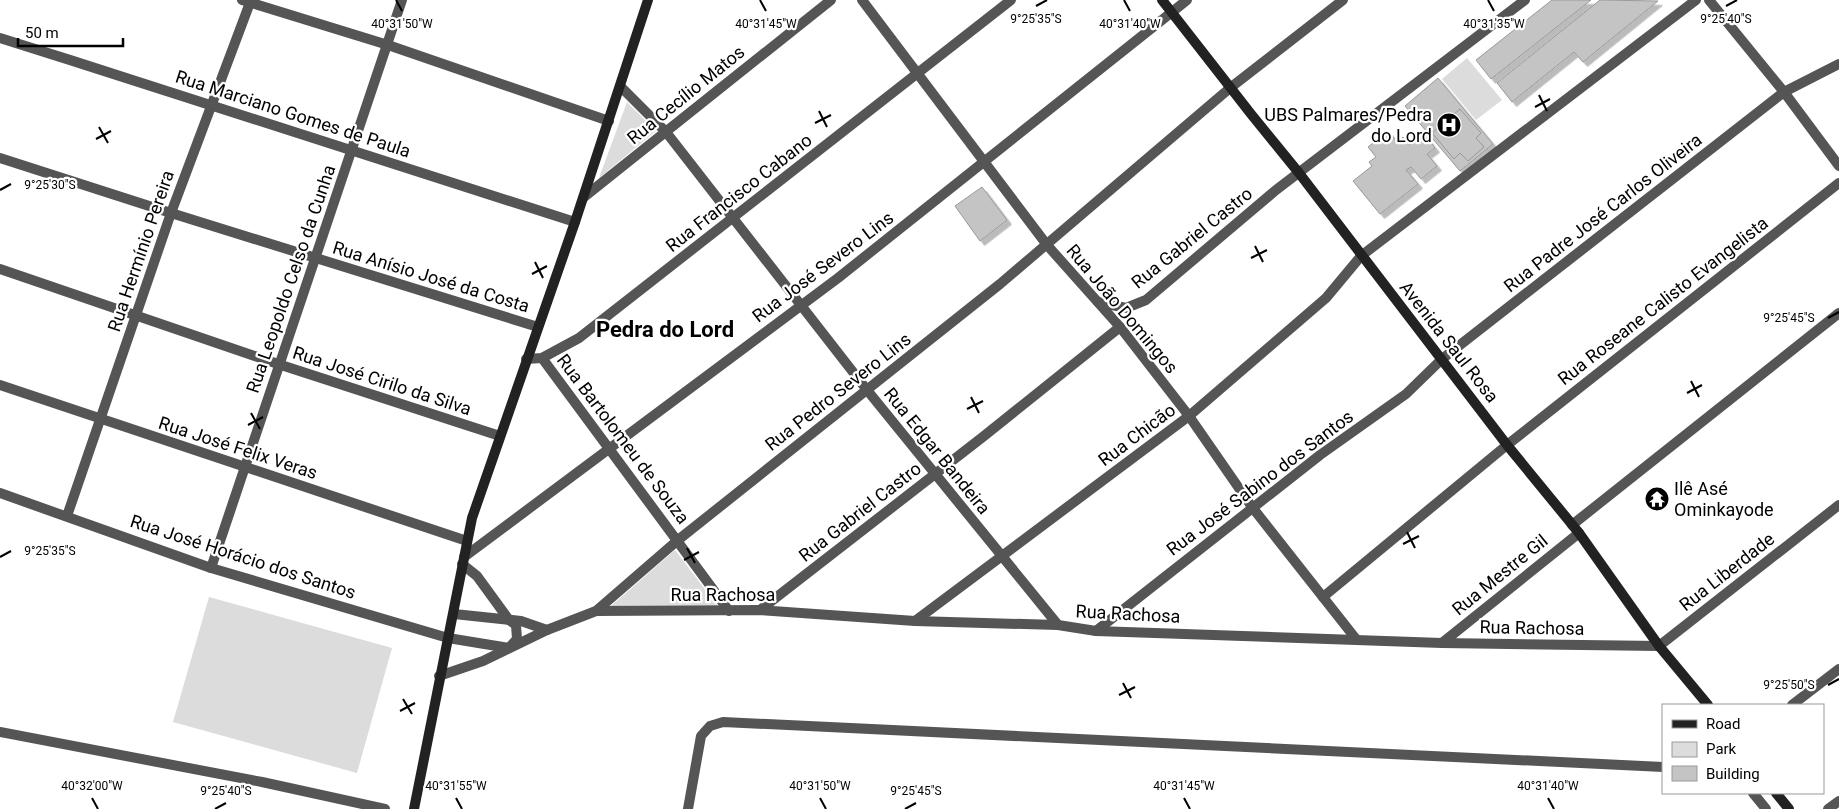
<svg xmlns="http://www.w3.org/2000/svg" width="1839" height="809" font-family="Roboto,sans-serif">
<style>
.green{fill:#dcdcdc}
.building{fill:#c4c4c4;stroke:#999;filter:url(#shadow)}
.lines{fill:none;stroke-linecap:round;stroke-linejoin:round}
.street{stroke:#555;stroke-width:10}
.secondary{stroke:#222;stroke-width:10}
.ticks{fill:none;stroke:#000;stroke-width:2}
.labels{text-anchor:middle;stroke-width:4.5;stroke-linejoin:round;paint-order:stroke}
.street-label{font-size:18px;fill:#000;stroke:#fff}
.poi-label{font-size:18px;fill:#000;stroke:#fff;text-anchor:end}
.district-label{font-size:22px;font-weight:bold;fill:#000;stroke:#fff}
.ticks-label{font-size:12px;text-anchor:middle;fill:#000;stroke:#fff;stroke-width:4.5;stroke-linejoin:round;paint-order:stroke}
</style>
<defs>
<filter id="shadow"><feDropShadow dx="4.5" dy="4.5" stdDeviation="0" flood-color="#0004"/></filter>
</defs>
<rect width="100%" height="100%" fill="#fff"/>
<g class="green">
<polygon points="1467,58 1502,100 1476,120 1442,79"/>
<polygon points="627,102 656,131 599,178"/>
<polygon points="675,550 717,605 611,606"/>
<polygon points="209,597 392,648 357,773 173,722"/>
</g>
<g class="building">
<polygon points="1552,0 1591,0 1491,79 1476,60"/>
<polygon points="1600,0 1658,1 1583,62 1574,52 1512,102 1497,83"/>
<polygon points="1438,78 1493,144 1460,171 1405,106"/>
<polygon points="1460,109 1481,133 1476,138 1484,147 1468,161 1460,153 1454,159 1432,133"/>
<polygon points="1388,131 1397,142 1403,137 1410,145 1424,134 1435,148 1427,154 1437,166 1421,179 1411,167 1406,170 1418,184 1380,214 1353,181 1372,166 1369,162 1376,157 1368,147"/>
<polygon points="982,187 1007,220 980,241 955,206"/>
</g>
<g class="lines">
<g class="street">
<polyline points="242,0 388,45 609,121"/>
<polyline points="862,0 1047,245 1120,327 1189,416 1252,507 1356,639"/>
<polyline points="1709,0 1784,92 1839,166"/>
<path d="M0,38c192,60 383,123 575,184"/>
<polyline points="621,87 666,132 867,390 1058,625"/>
<polyline points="0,158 171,213 538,327"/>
<polyline points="584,197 831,0"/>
<polyline points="0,269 278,364 500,436"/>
<polyline points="1098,302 1126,308 1146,300 1276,190 1525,0"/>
<polyline points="542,358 729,611"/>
<polyline points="526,359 542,358 579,338 1011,0"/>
<polyline points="0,385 467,541"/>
<polyline points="0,493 211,568 448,638 509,648 517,639 516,625 509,620 477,576 462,564"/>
<polyline points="67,516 171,213 251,0"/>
<polyline points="1572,525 1839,313"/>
<polyline points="464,557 838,278 1187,0"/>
<polyline points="211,568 402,0"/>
<polyline points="1323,597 1507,445 1839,183"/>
<polyline points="760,610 984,436 1120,327"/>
<polyline points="596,611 760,610 915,621 1058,625 1096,631 1442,643 1659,646 1839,505"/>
<polyline points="454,614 521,621 547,630"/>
<polyline points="915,621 1189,416 1326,298 1361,256 1696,0"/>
<polyline points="1096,631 1320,455 1406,394 1442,359 1784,92 1839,64"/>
<polyline points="1442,643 1579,533"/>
<polyline points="439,676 483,661 547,630 596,611 678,540 1000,284 1230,88 1343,0"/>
<polyline points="1792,705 1839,669"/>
<polyline points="0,732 262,782 385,809"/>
<polyline points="1753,793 1766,809"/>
<polyline points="688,809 701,736 710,726 723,722 1663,767"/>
<polyline points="1828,809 1839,801"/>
</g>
<g class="secondary">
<polyline points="1162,0 1251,114 1299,173 1507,445 1579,533 1659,646 1708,705"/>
<polyline points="1776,793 1789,809"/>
<polyline points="414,809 472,518 575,222 648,0"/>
</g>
</g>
<path class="ticks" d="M396,0l6,11M760,0l6,11M1124,0l6,11M1488,0l6,11M1036,6l11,-6M1726,6l11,-6M1539,95l8,16M1535,107l15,-8M819,111l8,16M815,123l16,-8M99,127l9,16M96,139l15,-8M0,190l11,-6M1255,246l8,16M1251,258l16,-8M535,262l8,16M532,274l15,-8M1828,318l11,-6M1691,381l8,16M1687,393l15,-8M971,397l8,16M967,409l16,-8M251,413l9,16M248,425l15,-8M1407,532l8,16M1403,544l16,-8M687,548l8,15M0,557l11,-6M684,560l15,-8M1123,683l8,15M1828,685l11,-6M1119,695l16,-8M403,699l9,15M400,711l15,-8M92,798l6,11M456,798l6,11M820,798l6,11M1184,798l6,11M1548,798l6,11M215,809l11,-6M905,809l11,-6"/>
<defs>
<symbol id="hospital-disc" viewBox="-11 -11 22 22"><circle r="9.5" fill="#000" stroke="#fff"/><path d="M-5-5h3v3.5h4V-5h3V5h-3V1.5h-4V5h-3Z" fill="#fff"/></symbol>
<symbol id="temple-disc" viewBox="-11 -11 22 22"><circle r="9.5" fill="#000" stroke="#fff"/><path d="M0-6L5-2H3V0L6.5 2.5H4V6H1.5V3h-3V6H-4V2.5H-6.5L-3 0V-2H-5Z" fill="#fff"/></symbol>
</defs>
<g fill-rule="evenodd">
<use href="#hospital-disc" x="1435" y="111" width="28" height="28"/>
<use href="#temple-disc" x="1643" y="485" width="28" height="28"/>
</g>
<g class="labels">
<g class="street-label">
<text transform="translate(686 95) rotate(-39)" y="6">Rua Cecílio Matos</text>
<text transform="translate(293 114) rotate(18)" y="6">Rua Marciano Gomes de Paula</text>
<text transform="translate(739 193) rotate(-38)" y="6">Rua Francisco Cabano</text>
<text transform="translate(1603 213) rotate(-38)" y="6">Rua Padre José Carlos Oliveira</text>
<text transform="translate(1192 238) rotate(-39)" y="6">Rua Gabriel Castro</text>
<text transform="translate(141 251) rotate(-71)" y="6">Rua Hermínio Pereira</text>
<text transform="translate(823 267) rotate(-37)" y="6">Rua José Severo Lins</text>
<text transform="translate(431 277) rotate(17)" y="6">Rua Anísio José da Costa</text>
<text transform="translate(291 279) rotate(-71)" y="6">Rua Leopoldo Celso da Cunha</text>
<text transform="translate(1663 301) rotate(-38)" y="6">Rua Roseane Calisto Evangelista</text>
<text transform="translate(1122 309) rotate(50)" y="6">Rua João Domingos</text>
<text transform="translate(1449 342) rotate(52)" y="6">Avenida Saul Rosa</text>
<text transform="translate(382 381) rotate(18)" y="6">Rua José Cirilo da Silva</text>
<text transform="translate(838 392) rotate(-38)" y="6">Rua Pedro Severo Lins</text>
<text transform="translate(1137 435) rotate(-37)" y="6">Rua Chicão</text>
<text transform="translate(623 439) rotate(53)" y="6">Rua Bartolomeu de Souza</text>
<text transform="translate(238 448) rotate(18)" y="6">Rua José Felix Veras</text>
<text transform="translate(937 451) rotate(51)" y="6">Rua Edgar Bandeira</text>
<text transform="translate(1260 483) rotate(-37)" y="6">Rua José Sabino dos Santos</text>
<text transform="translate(860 512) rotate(-38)" y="6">Rua Gabriel Castro</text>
<text transform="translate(243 557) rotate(18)" y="6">Rua José Horácio dos Santos</text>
<text transform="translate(1727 572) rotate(-38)" y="6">Rua Liberdade</text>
<text transform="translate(1500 575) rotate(-39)" y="6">Rua Mestre Gil</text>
<text x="723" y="601">Rua Rachosa</text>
<text transform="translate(1128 614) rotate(3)" y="6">Rua Rachosa</text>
<text transform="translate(1532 628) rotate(1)" y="6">Rua Rachosa</text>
</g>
<g class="poi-label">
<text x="1432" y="121">UBS Palmares/Pedra<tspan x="1432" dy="21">do Lord</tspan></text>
<text x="1674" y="495" text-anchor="start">Ilê Asé<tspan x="1674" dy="21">Ominkayode</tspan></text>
</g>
<g class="district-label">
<text x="665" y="337">Pedra do Lord</text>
</g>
</g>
<g class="ticks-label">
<text x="1036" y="23">9°25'35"S</text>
<text x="1726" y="23">9°25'40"S</text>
<text x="402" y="28">40°31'50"W</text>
<text x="766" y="28">40°31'45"W</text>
<text x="1130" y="28">40°31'40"W</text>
<text x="1494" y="28">40°31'35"W</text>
<text x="50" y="189">9°25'30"S</text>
<text x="1789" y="322">9°25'45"S</text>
<text x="50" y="555">9°25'35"S</text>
<text x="1789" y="689">9°25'50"S</text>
<text x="92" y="790">40°32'00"W</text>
<text x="456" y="790">40°31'55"W</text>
<text x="820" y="790">40°31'50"W</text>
<text x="1184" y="790">40°31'45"W</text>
<text x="1548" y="790">40°31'40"W</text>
<text x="226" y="795">9°25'40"S</text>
<text x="916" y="795">9°25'45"S</text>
</g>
<rect x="1662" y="704" width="162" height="90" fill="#ffffff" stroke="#999999"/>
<rect x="1672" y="720" width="25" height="8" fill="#222222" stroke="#999999"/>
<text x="1706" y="729" font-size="15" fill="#000000">Road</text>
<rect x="1672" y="742" width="25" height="15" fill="#dcdcdc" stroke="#999999"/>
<text x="1706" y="754" font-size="15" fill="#000000">Park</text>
<rect x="1672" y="766" width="25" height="15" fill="#c4c4c4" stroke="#999999"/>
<text x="1706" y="779" font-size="15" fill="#000000">Building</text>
<path d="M18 38v8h105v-8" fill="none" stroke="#000000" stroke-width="2.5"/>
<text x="25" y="38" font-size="15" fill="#000000" stroke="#ffffff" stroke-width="4" paint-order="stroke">50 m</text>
</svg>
